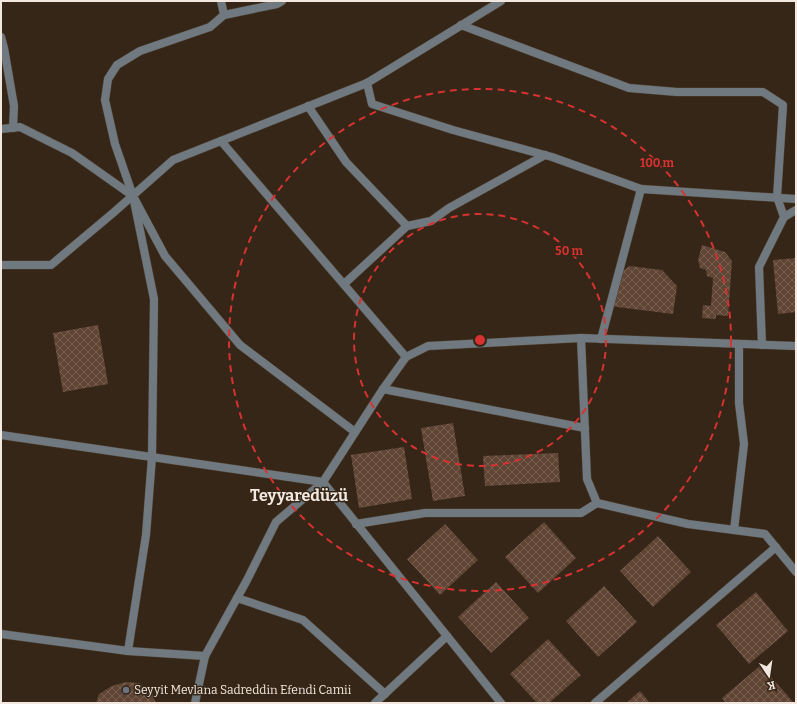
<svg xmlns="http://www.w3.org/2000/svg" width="797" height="704" font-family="Bitter,serif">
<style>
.building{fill:url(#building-cross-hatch)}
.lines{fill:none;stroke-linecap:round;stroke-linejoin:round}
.lane-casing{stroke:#4f4133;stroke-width:9}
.street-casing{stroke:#4f4133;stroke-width:9}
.lane{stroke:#6f797f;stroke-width:8}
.street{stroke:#6f797f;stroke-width:8}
.ring{fill:none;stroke:#d73231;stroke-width:2;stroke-dasharray:7 5}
.worship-dot{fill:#6b7280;stroke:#352617;stroke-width:1.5}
.labels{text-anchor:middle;stroke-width:3;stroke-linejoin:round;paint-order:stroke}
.poi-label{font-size:12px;fill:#f2e8df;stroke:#352617;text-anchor:start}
.district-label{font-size:16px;font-weight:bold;fill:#f2e8df;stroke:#352617}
.centre{fill:#d73231;stroke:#352617;stroke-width:2}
.ring-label{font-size:12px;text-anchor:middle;font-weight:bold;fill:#d73231;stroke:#352617;stroke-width:3;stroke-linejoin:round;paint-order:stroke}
</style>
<defs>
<pattern id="building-cross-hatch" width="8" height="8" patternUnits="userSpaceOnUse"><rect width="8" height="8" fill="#604434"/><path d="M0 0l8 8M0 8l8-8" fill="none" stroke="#775f51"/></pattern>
</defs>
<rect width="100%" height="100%" fill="#352617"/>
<g class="building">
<polygon points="702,245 725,252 732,261 728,316 716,315 716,319 702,318 703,305 711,306 713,278 707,276 706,270 700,268 698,260"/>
<polygon points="796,258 796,312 778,314 773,260"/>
<polygon points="630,266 662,270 677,286 673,314 609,306 613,277"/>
<polygon points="98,325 108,384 63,392 53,333"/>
<polygon points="453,423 465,496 433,501 421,428"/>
<polygon points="404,447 412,499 359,508 351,455"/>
<polygon points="558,453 560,482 485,486 483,456"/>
<polygon points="544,522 576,558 538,593 505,557"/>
<polygon points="445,524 478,560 440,595 407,559"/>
<polygon points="658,536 691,572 653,607 620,571"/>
<polygon points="496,582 529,618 491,653 458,617"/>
<polygon points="604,586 637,622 598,657 566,621"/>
<polygon points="756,592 788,631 749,664 716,625"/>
<polygon points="548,639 581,675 549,703 537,703 510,674"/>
<polygon points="761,665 794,703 726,703 722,698"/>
<polygon points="126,682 139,683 152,694 156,703 96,703 99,694 112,686"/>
<polygon points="640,691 650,703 626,703"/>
</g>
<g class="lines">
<defs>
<g id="lane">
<polyline points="237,598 303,620 385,694"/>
<polyline points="375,703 447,636"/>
</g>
<g id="street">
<polyline points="221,1 224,15"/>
<polyline points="461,25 629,88 677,92 763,92 783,105 777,197 784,217"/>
<polyline points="1,37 4,48 14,106 13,128"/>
<polyline points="367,83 372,104 453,130 552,157 641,189"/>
<polyline points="308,106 346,162 407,226"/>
<polyline points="1,129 20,127 72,153 133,196 165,256 240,345 355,432"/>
<polyline points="221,141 406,357"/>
<polyline points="1,265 51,265 113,213 173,160 367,83 501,1"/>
<polyline points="344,284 407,226 431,221 449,208 545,155"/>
<polyline points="581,338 587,479 597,503 688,524 765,534 796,572"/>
<polyline points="601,339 641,189 796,199"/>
<polyline points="762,345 759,267 784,217 796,210"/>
<polyline points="383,389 585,428"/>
<polyline points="1,435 323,482 501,703"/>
<polyline points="356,524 425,513 581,513 597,503"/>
<polyline points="734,530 744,444 739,403 739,345"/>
<polyline points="1,634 128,651 205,656"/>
<polyline points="128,651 146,535 152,457 154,299 133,196 115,144 105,100 108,79 117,65 140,51 210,27 224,15 277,4 282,1"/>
<polyline points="195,703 205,656 247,580 276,522 323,482 383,389 406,357 428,346 581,338 796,346"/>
<polyline points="595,703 776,547"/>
</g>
</defs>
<use href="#lane" class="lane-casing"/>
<use href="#street" class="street-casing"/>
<use href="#lane" class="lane"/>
<use href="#street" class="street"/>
</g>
<g class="ring">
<circle cx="480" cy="340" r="126"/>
<circle cx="480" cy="340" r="251"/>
</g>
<circle class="worship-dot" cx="126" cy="690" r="4"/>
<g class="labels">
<g class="poi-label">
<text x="134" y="694">Seyyit Mevlana Sadreddin Efendi Camii</text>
</g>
<g class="district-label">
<text x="299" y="501">Teyyaredüzü</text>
</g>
</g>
<circle cx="480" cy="340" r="6" class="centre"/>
<g class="ring-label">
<text x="657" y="167">100 m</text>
<text x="569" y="255">50 m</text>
</g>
<rect width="797" height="704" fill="none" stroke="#f2e8df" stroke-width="4"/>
<g transform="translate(769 676) rotate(167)" stroke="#352617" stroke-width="3" paint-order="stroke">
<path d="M0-3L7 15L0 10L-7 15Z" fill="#f2e8df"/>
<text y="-6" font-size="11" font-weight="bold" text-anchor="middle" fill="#f2e8df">K</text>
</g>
</svg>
